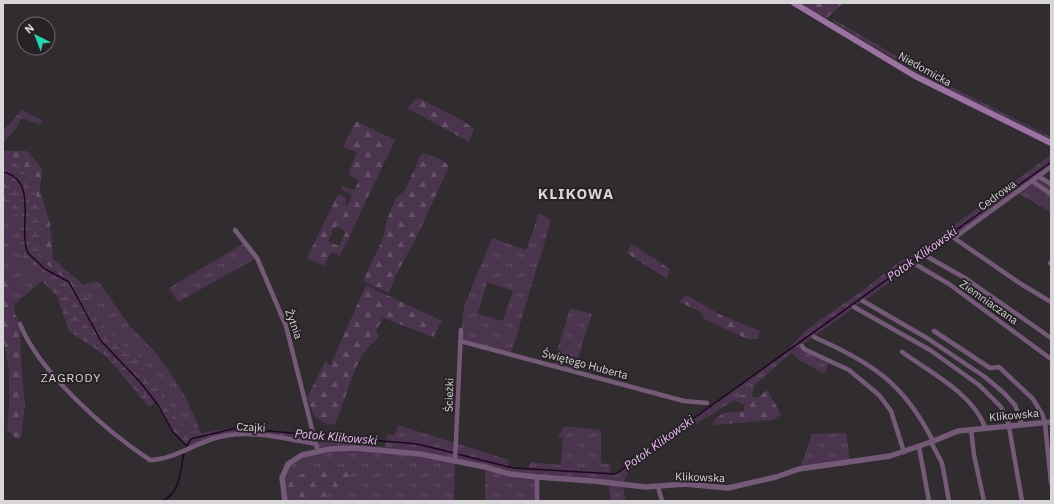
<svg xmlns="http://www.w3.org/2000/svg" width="1054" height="504" font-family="'IBM Plex Sans',sans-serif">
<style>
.grass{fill:url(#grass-tufts);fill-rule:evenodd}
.forest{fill:url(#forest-firs);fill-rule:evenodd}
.wetland{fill:url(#wetland-marsh)}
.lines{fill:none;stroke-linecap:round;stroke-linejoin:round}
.stream{stroke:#1f0523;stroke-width:1.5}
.minor{stroke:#755a78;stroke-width:4.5}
.tertiary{stroke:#755a78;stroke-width:5.5}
.secondary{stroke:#9c72a2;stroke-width:6}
.labels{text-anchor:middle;stroke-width:4;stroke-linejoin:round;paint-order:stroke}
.street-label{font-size:11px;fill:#d7d5d8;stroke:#262226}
.water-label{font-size:12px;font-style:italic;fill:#f2bef9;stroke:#262226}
.neighbourhood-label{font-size:12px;letter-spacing:1px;fill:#d7d5d8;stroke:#262226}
.district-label{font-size:15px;font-weight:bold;letter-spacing:1px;fill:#d7d5d8;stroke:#262226}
</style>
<defs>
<pattern id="grass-tufts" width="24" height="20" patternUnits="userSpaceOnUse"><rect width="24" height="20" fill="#4b344e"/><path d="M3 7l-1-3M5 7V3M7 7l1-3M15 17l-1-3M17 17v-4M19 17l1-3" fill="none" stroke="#645067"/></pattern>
<pattern id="forest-firs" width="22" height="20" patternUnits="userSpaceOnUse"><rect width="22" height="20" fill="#4b344e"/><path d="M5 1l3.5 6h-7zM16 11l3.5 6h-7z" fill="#645067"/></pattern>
<pattern id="wetland-marsh" width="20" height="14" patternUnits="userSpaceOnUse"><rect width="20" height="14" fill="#4b344e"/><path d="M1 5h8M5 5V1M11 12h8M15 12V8" fill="none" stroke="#645067"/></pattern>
</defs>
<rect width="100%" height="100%" fill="#302c30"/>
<g class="grass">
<polygon points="833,19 938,80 1051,137 1051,139 935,83 833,22"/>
<polygon points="1051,155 1051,167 1039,176 1051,184 1051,212 1016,192 802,345 829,361 825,374 799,360 791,353 746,393 656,449 633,465 622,484 626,501 610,501 609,483 537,477 537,501 485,501 485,468 455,461 454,501 322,501 326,495 322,484 329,481 346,468 282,478 295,459 318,452 316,444 243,434 205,441 202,433 232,428 247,428 385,447 387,434 394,435 398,425 509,460 508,467 528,469 530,462 561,465 563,438 558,437 564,426 601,430 601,463 611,465 610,474 616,474 782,356 806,330 866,288 899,262 914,254"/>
<polygon points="3,206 15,211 20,217 20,251 24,263 43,280 15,304 13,290 3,268"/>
<path d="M539,213l12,8 -40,133 -51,-13 4,-35 28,-68 34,12zM487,282l26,9 -10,30 -25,-7z"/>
<polygon points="246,242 257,258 178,302 169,288"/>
<polygon points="98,281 129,325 156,353 169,371 186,398 200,430 190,432 176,419 165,398 145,374 137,354 131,354 95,317 84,284"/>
<polygon points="570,308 592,314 574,371 553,365"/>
<polygon points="846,433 850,462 804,468 801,465 812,434"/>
</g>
<g class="forest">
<polygon points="800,3 843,3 826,19"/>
<polygon points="421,99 463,121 474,129 469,142 407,108 415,100"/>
<polygon points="22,110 42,120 40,125 25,119 21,119 16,129 3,143 3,131"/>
<path d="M356,121l39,19 -55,116 -9,-4 -7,14 -17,-8 31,-64 9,5 -2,5 3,1 4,-10 -11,-6 1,-3 12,4 5,-9 -11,-7 9,-22 -14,-5zM337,226l9,6 -7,14 -11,-5 5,-9 -2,-1z"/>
<path d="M3,151h24l15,18 -2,21 10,33 3,36 32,27 -6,12c-11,-22 -26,-25 -40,-42 0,-7 2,-14 3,-21 2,-24 -9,-55 -25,-72l-14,-2z"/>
<path d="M422,153c9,3 22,5 27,14l-34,73 -19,35 -7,18 -26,-12 21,-45 3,-17 9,-21 9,-8z"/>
<polygon points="632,244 670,269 667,279 627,253"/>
<polygon points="3,268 13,290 15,314 20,324 21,361 25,405 21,438 16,438 7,430 9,407 9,370 3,336"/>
<path d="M366,285l76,36 -9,16 -50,-19 -7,13 3,5c-6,8 -13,12 -18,21 -11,21 -16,45 -26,66l-7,2 -13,-8 -8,-19 19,-38 4,6z"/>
<polygon points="686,295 721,315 760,331 758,339 747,339 704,319 701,312 679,302"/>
<polygon points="754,386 752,397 759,397 767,390 781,414 774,420 713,425 715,419 724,413 744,411 744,405 734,400 746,393"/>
<polygon points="346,468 355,487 334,489 329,481 322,484 326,496 322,501 286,501 283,477"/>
</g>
<path class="wetland" d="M3,161l14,2c16,17 27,48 25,72 -1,7 -3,14 -3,22 14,16 29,19 40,40l6,-11 10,31 36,36 6,1 8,20 20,24 11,21 14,13 10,-2 5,11 -18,8 -2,-4 -12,-13 -18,-30 -6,5 -42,-50 -38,-26 -12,-35 -33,-33 -4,-12v-34l-5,-6 -12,-5z"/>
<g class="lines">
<g class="stream">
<path d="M3,172c37,8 14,58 25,81l17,16 24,13 32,59 40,42 17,22 15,27 13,13"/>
<polyline points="185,449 191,439 232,429 246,429 417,444 454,453"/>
<polyline points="457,454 513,468 616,474 1051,162"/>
<path d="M162,501c19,-8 18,-30 22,-48"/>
</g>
<g class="minor">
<polyline points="1051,167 954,238 1021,284 1051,302"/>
<polyline points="1038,176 1051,184"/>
<polyline points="1032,181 1051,194"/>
<polyline points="235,230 257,258 286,326 313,433"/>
<polyline points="926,256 965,278 1051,338"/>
<polyline points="1050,263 1051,264"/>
<polyline points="915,264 949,284 1051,359"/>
<polyline points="863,301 927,338 985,377 1004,393 1015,405 1022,425"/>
<polyline points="854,307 930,350 979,385 1001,407 1008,421 1022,501"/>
<path d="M20,324c19,48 87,108 130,136 25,-1 45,-17 69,-23 31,-8 66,2 97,7l2,8"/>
<polyline points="934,331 990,368 999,367 1033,399 1043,416 1045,423 1051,483"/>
<path d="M814,337c59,27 89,45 119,104"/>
<polyline points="460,341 684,401 707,403"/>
<polyline points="802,346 804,349 849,370 879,395 891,411 904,452"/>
<path d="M902,352c28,20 71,42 83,75"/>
<polyline points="971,429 974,455 984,501"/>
<polyline points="931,442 942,463 949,501"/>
<polyline points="919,447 929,501"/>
<polyline points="455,461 461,330"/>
<polyline points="537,477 537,501"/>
<polyline points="658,487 662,501"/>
</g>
<polyline class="tertiary" points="285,501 282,478 288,464 302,455 330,449 354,448 420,454 485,467 510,474 537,477 593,481 646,487 685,484 728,488 776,477 799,469 890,456 931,442 958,431 1051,422"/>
<polyline class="secondary" points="794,3 915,76 1051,143"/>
</g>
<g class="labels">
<g class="street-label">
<text transform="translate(925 69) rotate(29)" y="4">Niedomicka</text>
<text transform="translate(997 195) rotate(-36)" y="4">Cedrowa</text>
<text transform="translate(989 302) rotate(35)" y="4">Ziemniaczana</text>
<text transform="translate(294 324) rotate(70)" y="4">Żytnia</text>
<text transform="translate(585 364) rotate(15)" y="4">Świętego Huberta</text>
<text transform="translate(449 395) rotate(-88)" y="4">Ścieżki</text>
<text transform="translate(1014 415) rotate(-5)" y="4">Klikowska</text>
<text transform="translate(251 427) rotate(3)" y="4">Czajki</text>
<text transform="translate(700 477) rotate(2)" y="4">Klikowska</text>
</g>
<g class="water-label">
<text transform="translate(922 254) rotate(-36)" y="4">Potok Klikowski</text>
<text transform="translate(336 437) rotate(5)" y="4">Potok Klikowski</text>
<text transform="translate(659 443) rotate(-36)" y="4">Potok Klikowski</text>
</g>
<g class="neighbourhood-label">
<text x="71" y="382">ZAGRODY</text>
</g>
<g class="district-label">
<text x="576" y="199">KLIKOWA</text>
</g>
</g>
<rect width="1054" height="504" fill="none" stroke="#d7d5d8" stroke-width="8"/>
<g transform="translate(36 36) rotate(318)"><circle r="19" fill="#262226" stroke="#6d6a6d"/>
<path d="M0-3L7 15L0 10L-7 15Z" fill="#26d5ae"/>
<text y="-6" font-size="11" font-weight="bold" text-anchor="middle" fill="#d7d5d8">N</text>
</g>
</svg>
